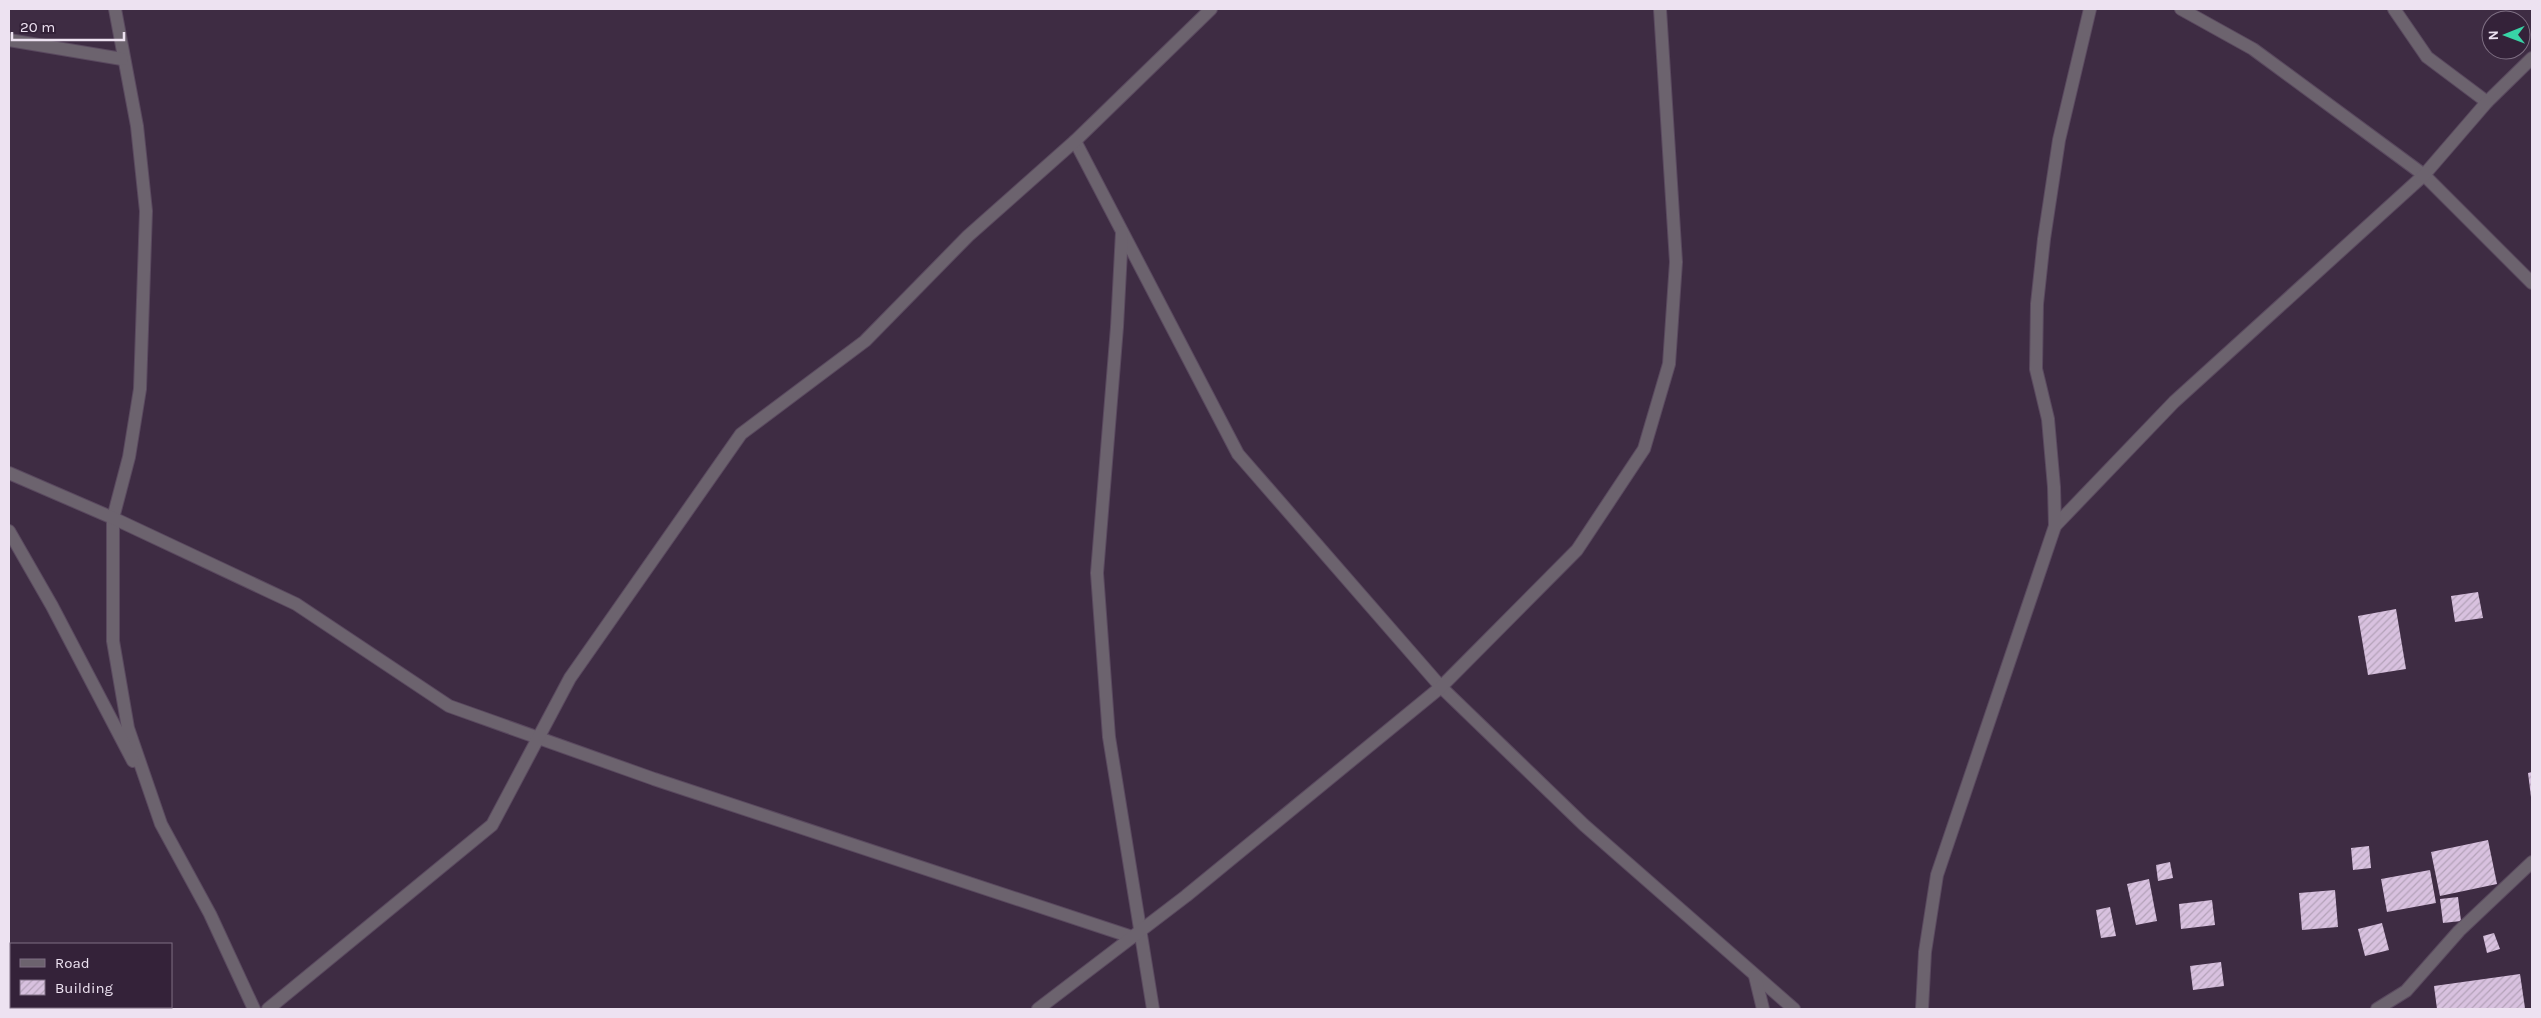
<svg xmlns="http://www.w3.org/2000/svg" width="2541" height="1018" font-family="Karla,sans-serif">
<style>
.building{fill:url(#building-hatch)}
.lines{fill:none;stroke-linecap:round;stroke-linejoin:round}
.minor-casing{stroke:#5a495f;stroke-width:14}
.tertiary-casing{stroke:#5a495f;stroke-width:14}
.minor{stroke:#6c636e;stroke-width:12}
.tertiary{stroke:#6c636e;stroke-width:12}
</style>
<defs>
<pattern id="building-hatch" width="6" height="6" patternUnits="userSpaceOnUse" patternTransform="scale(1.25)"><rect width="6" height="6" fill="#d8c1df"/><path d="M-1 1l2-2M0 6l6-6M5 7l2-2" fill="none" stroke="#b4a2b9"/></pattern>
</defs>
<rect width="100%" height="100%" fill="#3e2c43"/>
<g class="building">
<polygon points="2478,592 2483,618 2455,622 2451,596"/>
<polygon points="2396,609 2406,669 2368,675 2358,616"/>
<polygon points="2532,772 2532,797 2531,797 2528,773"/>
<polygon points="2488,840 2497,884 2440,896 2431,852"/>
<polygon points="2369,846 2371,868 2353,870 2351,848"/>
<polygon points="2170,862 2173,878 2158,881 2156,865"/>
<polygon points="2430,870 2436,903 2387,912 2381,879"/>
<polygon points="2149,879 2157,921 2136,925 2127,884"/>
<polygon points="2335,890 2338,927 2302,930 2299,893"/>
<polygon points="2458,897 2461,921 2443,923 2440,899"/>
<polygon points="2212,900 2215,925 2181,929 2179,904"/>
<polygon points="2110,907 2116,936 2101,938 2096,910"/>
<polygon points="2382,923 2389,950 2365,956 2358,929"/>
<polygon points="2494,933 2500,949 2487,953 2483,936"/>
<polygon points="2221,962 2224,986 2193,990 2190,966"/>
<polygon points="2520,974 2525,1008 2437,1009 2434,986"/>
</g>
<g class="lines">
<defs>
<g id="minor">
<polyline points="115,9 137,126 146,211 140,389 129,457 113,518 113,641 128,728 161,824 210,914 254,1009"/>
<polyline points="2181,9 2253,49 2424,175 2532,283"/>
<polyline points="2394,9 2427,57 2487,102"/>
<polyline points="9,40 122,59"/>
<polyline points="1075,141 1238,454 1441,687 1584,825 1794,1009"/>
<polyline points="1122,232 1117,327 1097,573 1109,737 1153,1009"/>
<polyline points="9,473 113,518 296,604 449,706 654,779 1132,937"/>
<polyline points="2055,526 2174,402 2424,175 2487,102 2532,58"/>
<polyline points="9,531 52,606 133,761"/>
<polyline points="1755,976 1763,1009"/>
<polyline points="268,1009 492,825 570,678 741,434 865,341 968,236 1075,141 1211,9"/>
<polyline points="1922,1009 1925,952 1937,875 2055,526 2054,487 2048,419 2036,369 2037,304 2044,239 2059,140 2090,9"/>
<polyline points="2377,1009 2406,991 2459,931 2532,862"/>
</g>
<polyline id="tertiary" points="1038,1009 1186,896 1441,687 1577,550 1644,449 1669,364 1676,262 1660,9"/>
</defs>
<use href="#minor" class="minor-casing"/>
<use href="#tertiary" class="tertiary-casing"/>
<use href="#minor" class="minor"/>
<use href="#tertiary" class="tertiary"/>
</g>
<rect width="2541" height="1018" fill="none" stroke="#ede2f1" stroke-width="20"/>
<rect x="10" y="943" width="162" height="65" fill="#342239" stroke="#7e6f83"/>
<rect x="20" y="959" width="25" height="8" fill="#6c636e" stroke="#7e6f83"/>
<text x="55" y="968" font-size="15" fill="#ede2f1">Road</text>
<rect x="20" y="980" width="25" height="15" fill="url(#building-hatch)" stroke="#7e6f83"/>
<text x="55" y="993" font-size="15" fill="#ede2f1">Building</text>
<g transform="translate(2506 35) rotate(269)"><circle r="24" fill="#342239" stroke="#7e6f83"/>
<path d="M0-4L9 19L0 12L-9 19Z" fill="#38d4a6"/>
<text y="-8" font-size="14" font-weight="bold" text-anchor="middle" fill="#ede2f1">N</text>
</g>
<path d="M12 32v8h112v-8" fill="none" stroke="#ede2f1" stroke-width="2.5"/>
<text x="20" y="32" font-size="15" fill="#ede2f1" stroke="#342239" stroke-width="4" paint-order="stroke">20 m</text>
</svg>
